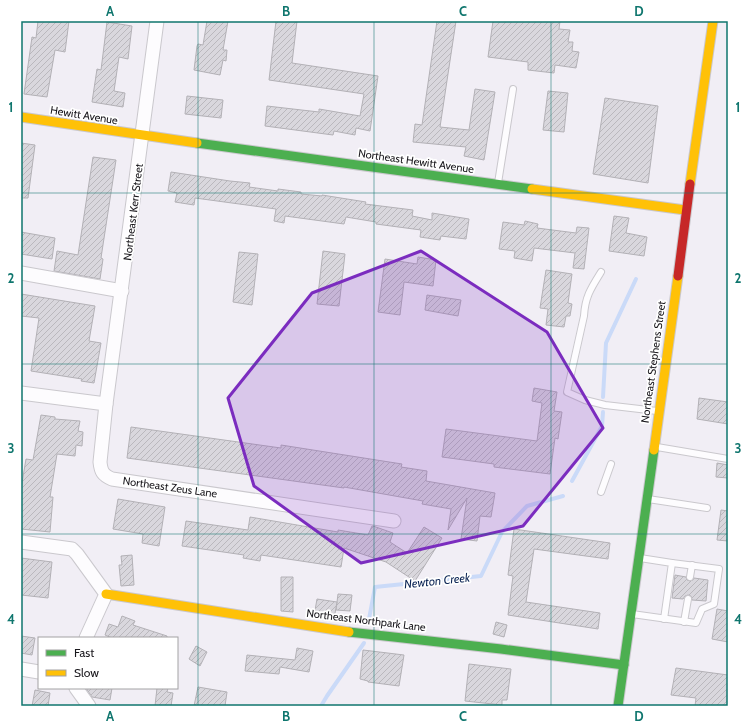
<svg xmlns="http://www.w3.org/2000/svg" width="749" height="727" font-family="Cabin,sans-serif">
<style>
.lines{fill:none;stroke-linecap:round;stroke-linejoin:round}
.stream{stroke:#cadaf8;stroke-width:4}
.building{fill:url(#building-hatch);stroke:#b3b1b6}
.lane-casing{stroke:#cac8cd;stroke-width:8}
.street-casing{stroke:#cac8cd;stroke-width:15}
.fast-casing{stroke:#cac8cd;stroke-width:11}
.slow-casing{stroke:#cac8cd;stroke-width:11}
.jam-casing{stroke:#cac8cd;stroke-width:11}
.lane{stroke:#fdfcfe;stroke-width:6}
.street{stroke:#fdfcfe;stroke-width:13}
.fast{stroke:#4caf50;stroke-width:9}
.slow{stroke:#ffc107;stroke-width:9}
.jam{stroke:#c62828;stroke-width:9}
.marked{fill:#7b2cbf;fill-opacity:0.2;stroke:#7b2cbf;stroke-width:3;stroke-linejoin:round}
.grid{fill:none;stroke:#0f766e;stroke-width:1;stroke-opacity:0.55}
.labels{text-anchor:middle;stroke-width:3.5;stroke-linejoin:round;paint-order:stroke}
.street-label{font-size:11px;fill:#19171c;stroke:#fff}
.water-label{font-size:12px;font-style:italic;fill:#0d2655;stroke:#fff}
.neatline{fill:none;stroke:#0f766e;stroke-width:1.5}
.grid-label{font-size:13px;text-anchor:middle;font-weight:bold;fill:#0f766e}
</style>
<defs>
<pattern id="building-hatch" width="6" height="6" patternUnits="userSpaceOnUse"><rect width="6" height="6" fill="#d9d7dd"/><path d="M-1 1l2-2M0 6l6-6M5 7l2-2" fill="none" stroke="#bab8bd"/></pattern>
</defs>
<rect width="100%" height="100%" fill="#f1eef5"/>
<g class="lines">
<g class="stream">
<polyline points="603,397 606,343 636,279"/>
<polyline points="572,481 602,426 603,412"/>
<polyline points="369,619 375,587 481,576 502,532 527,506 563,496"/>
<polyline points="321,706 327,696 364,643"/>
</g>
</g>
<g class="building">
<polygon points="38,21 69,21 65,52 55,50 47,97 24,94 32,37 36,38"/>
<polygon points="207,21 228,21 223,50 227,50 226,61 223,60 220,75 194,70 197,46 198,44 203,45"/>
<polygon points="276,21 297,21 292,63 378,76 370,131 356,128 355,135 334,131 333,135 265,126 267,106 319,112 319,109 360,116 364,94 269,80"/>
<polygon points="437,21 456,21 440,127 469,130 475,89 495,92 484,160 464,156 466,147 413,142 415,124 422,125"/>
<polygon points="493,21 560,21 559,29 570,30 568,42 573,42 572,51 579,52 576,68 555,65 554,73 528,70 528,62 488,57"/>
<polygon points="107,22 132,26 128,59 119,57 114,91 125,93 123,107 92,102 97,69 101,70"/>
<polygon points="548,91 568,93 564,132 543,130"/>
<polygon points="187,96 223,100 221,118 185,114"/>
<polygon points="605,98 658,106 648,183 593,174"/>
<polygon points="21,143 35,145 28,198 21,198"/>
<polygon points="93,157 116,160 101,258 103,259 100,279 54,271 57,251 78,255"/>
<polygon points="171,172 230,181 250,183 249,187 278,191 278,189 301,192 301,194 322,196 322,195 366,202 365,204 413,210 412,216 432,220 432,213 469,219 466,239 441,236 440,240 420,237 421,230 376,224 376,222 346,217 344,224 285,216 284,223 274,221 276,209 195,198 194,205 175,202 177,193 168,191"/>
<polygon points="614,216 629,218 626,233 647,237 644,256 609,251"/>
<polygon points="525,221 538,224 537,228 576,233 577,227 589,228 584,269 573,268 575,253 534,248 532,261 514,258 515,251 499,249 503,222 524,225"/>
<polygon points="21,232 55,238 52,259 21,254"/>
<polygon points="323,251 345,254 339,306 317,304"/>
<polygon points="239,252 258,254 252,305 233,302"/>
<polygon points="418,257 436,260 433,286 404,282 400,315 378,312 385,259 417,264"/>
<polygon points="546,270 572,274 568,303 572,304 570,316 566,316 564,327 546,325 548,309 540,308"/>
<polygon points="21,294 95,306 89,341 101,343 94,383 81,381 82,379 31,371 39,318 21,316"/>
<polygon points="427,295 461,300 458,316 425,310"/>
<polygon points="534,388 557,392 554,411 562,412 558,439 555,438 550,474 494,467 494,464 442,457 446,429 537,441 542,403 532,401"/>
<polygon points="699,398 728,402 728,424 697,419"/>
<polygon points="41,415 55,417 55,419 80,421 78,431 83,432 82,446 76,445 75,456 57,454 50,497 53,497 50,532 21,529 21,489 26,459 33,460"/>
<polygon points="131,427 281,448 281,445 402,464 401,467 427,471 426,481 495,493 491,517 480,516 477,541 461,539 467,498 448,530 451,509 422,504 423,501 344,487 344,488 127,458"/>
<polygon points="717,463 728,465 728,478 716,477"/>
<polygon points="118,499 165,507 159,546 142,543 143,534 113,529"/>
<polygon points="721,510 728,511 728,541 717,540"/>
<polygon points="250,517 338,532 338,530 368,535 372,526 373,526 393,533 390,542 407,553 424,527 442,538 415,581 386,562 344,548 341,567 261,555 260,561 243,558 244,555 182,546 186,521 248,530"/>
<polygon points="514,529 610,543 608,559 534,549 526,602 600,613 598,629 508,615 513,576 508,575"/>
<polygon points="132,555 134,585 121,586 119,565 122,565 121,556"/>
<polygon points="21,558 52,562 48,598 21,595"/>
<polygon points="675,575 686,577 687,580 690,581 693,580 694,578 708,580 706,601 692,600 691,596 688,595 685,596 683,599 672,598"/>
<polygon points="281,577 293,577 293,612 281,611"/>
<polygon points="338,594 352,595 350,611 336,610"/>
<polygon points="317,599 337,602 334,619 314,616"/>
<polygon points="717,609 728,611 728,642 712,639"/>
<polygon points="122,616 135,621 133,625 167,636 167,638 112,638 105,635 109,624 118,627"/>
<polygon points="496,622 507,625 504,637 493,634"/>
<polygon points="21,636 35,638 32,655 21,653"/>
<polygon points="196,646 207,652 200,666 189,659"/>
<polygon points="297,648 313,651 309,672 280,667 279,674 245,671 247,655 295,660"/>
<polygon points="363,650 404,655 399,686 368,682 368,681 360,679"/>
<polygon points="469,664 511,669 507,700 502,700 502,705 465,701"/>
<polygon points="676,668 728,675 728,706 695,706 696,698 671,695"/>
<polygon points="198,687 227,692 225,706 194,706"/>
<polygon points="86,688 112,688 110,700 92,697"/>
<polygon points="157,688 168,688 167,692 173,693 171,706 155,706"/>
<polygon points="35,690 50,693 48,706 32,706"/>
</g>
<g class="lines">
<defs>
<g id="lane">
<polyline points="498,183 513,89"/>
<path d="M601,272c-10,16 -16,25 -17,44l-17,76 18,8 20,5 52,6"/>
<polyline points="657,447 728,459"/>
<polyline points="601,492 611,464"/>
<polyline points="648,499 707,508"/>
<polyline points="640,558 672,563 664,619"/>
<polyline points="690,577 692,565"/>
<polyline points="632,614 696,623 702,609 714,604 719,569 672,563"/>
<polyline points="684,622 688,599"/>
</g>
<g id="street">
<polyline points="21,273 122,291"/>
<path d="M21,393l85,11 -6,58c1,10 3,13 12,17l282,42"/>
<polyline points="106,404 157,21"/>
<polyline points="21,542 72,549 77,554 106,594 86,638"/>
<polyline points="21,669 39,672"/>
<polyline points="76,688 89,706"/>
</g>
<g id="fast">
<polyline points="197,143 532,189"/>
<polyline points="349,632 501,649 624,665"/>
<polyline points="618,706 654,450"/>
</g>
<g id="slow">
<polyline points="21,117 197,143"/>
<polyline points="690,184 713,21"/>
<polyline points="532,189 685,210"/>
<polyline points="654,450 678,276"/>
<polyline points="106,594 349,632"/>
</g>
<polyline id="jam" points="678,276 690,184"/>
</defs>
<use href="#lane" class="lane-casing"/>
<use href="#street" class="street-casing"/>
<use href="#fast" class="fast-casing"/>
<use href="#slow" class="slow-casing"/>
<use href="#jam" class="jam-casing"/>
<use href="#lane" class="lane"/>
<use href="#street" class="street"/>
<use href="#fast" class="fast"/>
<use href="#slow" class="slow"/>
<use href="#jam" class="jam"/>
</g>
<path class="marked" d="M421,251l126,81 56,96 -80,98 -162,37 -107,-77 -26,-88 84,-105z"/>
<path class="grid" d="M198,21v685M374,21v685M551,21v685M21,193h707M21,364h707M21,534h707"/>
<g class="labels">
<g class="street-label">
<text transform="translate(84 115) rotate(9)" y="4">Hewitt Avenue</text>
<text transform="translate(416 161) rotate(8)" y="4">Northeast Hewitt Avenue</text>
<text transform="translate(133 212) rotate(-83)" y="4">Northeast Kerr Street</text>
<text transform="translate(653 362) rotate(-82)" y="4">Northeast Stephens Street</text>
<text transform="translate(170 487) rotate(8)" y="4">Northeast Zeus Lane</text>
<text transform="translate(366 620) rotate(7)" y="4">Northeast Northpark Lane</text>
</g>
<g class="water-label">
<text transform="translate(437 581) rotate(-6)" y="4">Newton Creek</text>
</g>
</g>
<rect width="749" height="727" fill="none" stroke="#ffffff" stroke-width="44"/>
<rect x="38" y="637" width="140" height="52" fill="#ffffff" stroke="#a3a2a4"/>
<rect x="46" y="650" width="20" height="6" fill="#4caf50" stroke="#a3a2a4"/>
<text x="74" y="657" font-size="12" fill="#19171c">Fast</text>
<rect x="46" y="670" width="20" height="6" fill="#ffc107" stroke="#a3a2a4"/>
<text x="74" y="677" font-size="12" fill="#19171c">Slow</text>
<rect x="22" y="22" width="705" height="683" class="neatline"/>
<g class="grid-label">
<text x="110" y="16">A</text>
<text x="286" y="16">B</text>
<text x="463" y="16">C</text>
<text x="639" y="16">D</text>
<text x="11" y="112">1</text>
<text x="738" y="112">1</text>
<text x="11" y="283">2</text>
<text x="738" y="283">2</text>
<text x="11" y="453">3</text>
<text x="738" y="453">3</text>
<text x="11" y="624">4</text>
<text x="738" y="624">4</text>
<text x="110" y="721">A</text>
<text x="286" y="721">B</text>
<text x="463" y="721">C</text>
<text x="639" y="721">D</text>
</g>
</svg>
